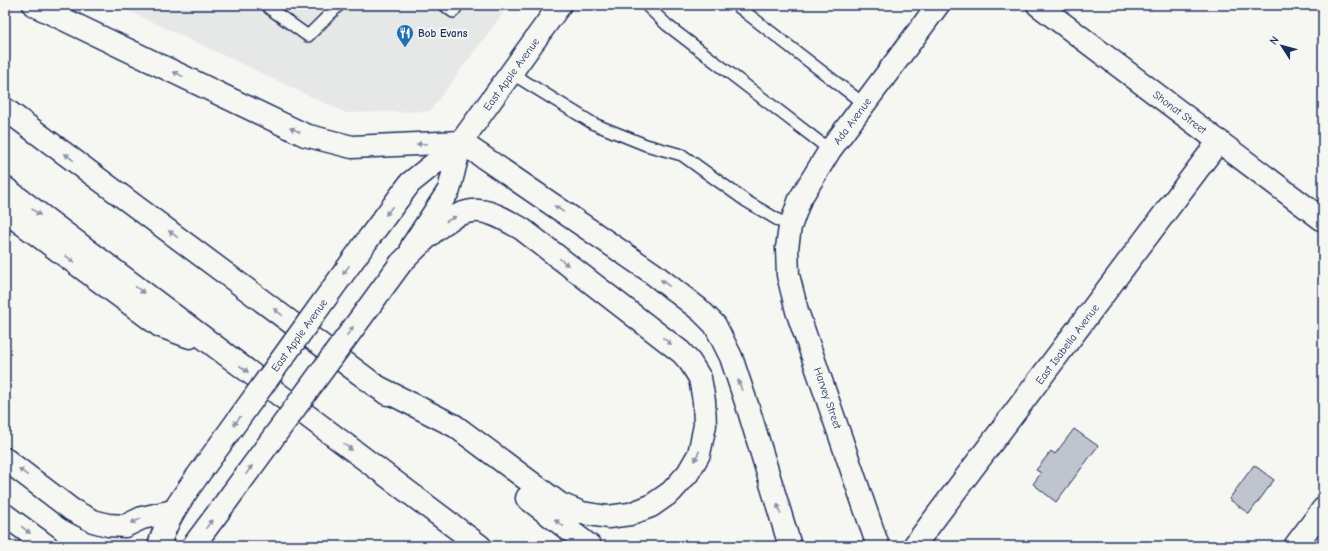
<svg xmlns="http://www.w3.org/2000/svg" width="1328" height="551" font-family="'Comic Neue',sans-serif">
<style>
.built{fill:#e6e7e7}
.building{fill:#c0c4cd;stroke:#1b2f5e}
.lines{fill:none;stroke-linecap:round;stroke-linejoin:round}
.service-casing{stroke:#1b2f5e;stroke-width:14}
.minor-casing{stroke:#1b2f5e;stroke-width:25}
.tertiary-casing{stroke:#1b2f5e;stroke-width:25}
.trunk-casing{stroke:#1b2f5e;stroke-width:25}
.motorway-casing{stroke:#1b2f5e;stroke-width:25}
.service{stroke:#f6f6f2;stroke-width:11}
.minor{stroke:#f6f6f2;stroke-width:22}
.tertiary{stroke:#f6f6f2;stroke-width:22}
.trunk{stroke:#f6f6f2;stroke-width:22}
.motorway{stroke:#f6f6f2;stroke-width:22}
.trunk-bridge-casing{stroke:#1b2f5e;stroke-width:25;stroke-linecap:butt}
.trunk-bridge{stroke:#f6f6f2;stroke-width:22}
.oneway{fill:#8892a8}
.labels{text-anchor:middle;stroke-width:4;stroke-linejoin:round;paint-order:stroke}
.poi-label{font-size:11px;font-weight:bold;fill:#1b2f5e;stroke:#f6f6f2;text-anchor:start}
.street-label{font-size:11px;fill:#1b2f5e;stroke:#f6f6f2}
</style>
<rect width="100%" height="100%" fill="#f6f6f2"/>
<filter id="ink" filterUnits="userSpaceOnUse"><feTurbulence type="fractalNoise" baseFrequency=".025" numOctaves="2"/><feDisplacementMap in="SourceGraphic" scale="8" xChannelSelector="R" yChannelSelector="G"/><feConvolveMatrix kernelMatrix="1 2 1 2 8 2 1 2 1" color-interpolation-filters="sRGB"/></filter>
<g filter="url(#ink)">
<polygon class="built" points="116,5 509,5 430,111 346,113"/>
<g class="building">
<polygon points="1074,429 1098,446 1056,502 1033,484 1041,473 1036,470 1051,451 1055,454"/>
<polygon points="1254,465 1274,480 1249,514 1229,499"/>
</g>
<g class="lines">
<defs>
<g id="service">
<polyline points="270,5 269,8 308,36 339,5"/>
<polyline points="444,5 453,12 458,5"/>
<polyline points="646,5 667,25 830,150"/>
<polyline points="736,5 864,104"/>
<polyline points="511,73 594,124 646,145 682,155 746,201 790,227"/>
</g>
<g id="minor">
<polyline points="1038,5 1323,220"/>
<polyline points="914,546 1219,141"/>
<polyline points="1295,546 1323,509"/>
</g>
<polyline id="tertiary" points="878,546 797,311 788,275 787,248 790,227 800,199 830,150 938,5"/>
<g id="trunk">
<polyline points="369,238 410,183 461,142 560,5"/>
<polyline points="412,246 449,190 461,142"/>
<path d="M159,546c7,-26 22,-47 37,-68"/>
<polyline points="193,546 226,502"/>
</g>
<g id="motorway">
<polyline points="34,5 305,135 352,147 461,142 651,272 700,310 715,325 731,357 749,411 790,546"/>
<polyline points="5,109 387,394"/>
<polyline points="5,188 480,546"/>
<polyline points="5,211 160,326 190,337"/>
<path d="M376,386l79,40 105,78 22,9 26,4 22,-3 21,-8 20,-14 17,-19 11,-19 6,-29 -1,-24 -4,-23 -10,-16 -9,-10 -159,-123c-13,-7 -28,-17 -43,-18 -28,-3 -59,34 -78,52"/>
<polyline points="5,459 72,510 93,521 108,525 125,526 142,518 173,511"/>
<polyline points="527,498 590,546"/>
<polyline points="5,515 47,546"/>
</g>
</defs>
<use href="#service" class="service-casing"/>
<use href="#minor" class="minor-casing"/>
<use href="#tertiary" class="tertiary-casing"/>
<use href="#trunk" class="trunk-casing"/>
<use href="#motorway" class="motorway-casing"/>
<use href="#service" class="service"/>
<use href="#minor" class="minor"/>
<use href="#tertiary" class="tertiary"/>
<use href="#trunk" class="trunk"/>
<use href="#motorway" class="motorway"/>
<defs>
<g id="trunk-bridge">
<polyline points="196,478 369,238"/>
<polyline points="226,502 401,263"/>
</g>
</defs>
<use href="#trunk-bridge" class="trunk-bridge-casing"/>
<use href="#trunk-bridge" class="trunk-bridge"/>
</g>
<defs><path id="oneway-solid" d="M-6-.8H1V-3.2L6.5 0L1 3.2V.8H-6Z"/></defs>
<g class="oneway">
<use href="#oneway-solid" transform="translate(178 74) rotate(-154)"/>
<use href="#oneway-solid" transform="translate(295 130) rotate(-154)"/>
<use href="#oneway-solid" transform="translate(422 144) rotate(177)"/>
<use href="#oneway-solid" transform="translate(69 157) rotate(-143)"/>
<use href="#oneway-solid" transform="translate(559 209) rotate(-146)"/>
<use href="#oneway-solid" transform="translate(389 211) rotate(127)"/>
<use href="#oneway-solid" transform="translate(36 212) rotate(37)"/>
<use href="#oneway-solid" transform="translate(451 219) rotate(-28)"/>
<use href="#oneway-solid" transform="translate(173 234) rotate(-143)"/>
<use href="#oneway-solid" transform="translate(70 259) rotate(37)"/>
<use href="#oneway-solid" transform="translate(564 262) rotate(38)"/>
<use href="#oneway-solid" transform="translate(346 270) rotate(126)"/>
<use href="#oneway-solid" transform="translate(665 283) rotate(-142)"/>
<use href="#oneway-solid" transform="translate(140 290) rotate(37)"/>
<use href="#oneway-solid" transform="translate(278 312) rotate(-143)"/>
<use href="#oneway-solid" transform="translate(350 331) rotate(-54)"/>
<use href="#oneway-solid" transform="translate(667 341) rotate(38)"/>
<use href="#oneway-solid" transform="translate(244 369) rotate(37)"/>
<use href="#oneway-solid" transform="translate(740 385) rotate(-109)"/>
<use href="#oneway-solid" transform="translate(237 421) rotate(126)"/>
<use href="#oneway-solid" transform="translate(348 447) rotate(37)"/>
<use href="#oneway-solid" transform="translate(697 456) rotate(115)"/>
<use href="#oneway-solid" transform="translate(249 470) rotate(-54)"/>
<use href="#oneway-solid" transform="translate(23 472) rotate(-143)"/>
<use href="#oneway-solid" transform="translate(779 509) rotate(-107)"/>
<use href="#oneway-solid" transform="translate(136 521) rotate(154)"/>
<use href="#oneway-solid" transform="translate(559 523) rotate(-143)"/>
<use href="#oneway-solid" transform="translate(209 524) rotate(-54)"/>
<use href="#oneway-solid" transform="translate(26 530) rotate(37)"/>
</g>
</g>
<defs>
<symbol id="restaurant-pin" viewBox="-11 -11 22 30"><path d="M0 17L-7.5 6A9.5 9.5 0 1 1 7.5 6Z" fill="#1f6fb2" stroke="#f6f6f2"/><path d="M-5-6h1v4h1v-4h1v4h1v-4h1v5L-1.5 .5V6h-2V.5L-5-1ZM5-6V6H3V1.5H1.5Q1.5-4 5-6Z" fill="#fff"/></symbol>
</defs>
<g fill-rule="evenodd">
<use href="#restaurant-pin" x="395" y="23" width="20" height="27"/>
</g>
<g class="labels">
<g class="poi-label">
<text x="418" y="37">Bob Evans</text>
</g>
<g class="street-label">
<text transform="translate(511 74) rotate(-54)" y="4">East Apple Avenue</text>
<text transform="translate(1180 112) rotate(37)" y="4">Shonat Street</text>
<text transform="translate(852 121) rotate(-53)" y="4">Ada Avenue</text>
<text transform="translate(299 335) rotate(-54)" y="4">East Apple Avenue</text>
<text transform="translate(1067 344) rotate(-53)" y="4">East Isabella Avenue</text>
<text transform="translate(828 398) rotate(71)" y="4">Harvey Street</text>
</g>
</g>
<rect width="1328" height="551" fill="none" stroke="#f6f6f2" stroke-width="20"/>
<rect x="10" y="10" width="1308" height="531" fill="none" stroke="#1b2f5e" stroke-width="1.5" filter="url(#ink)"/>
<g transform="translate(1282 46) rotate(306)" stroke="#f6f6f2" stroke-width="3" paint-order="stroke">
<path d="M0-3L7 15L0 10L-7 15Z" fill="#1b2f5e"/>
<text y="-6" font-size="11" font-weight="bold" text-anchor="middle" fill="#1b2f5e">N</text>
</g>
</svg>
